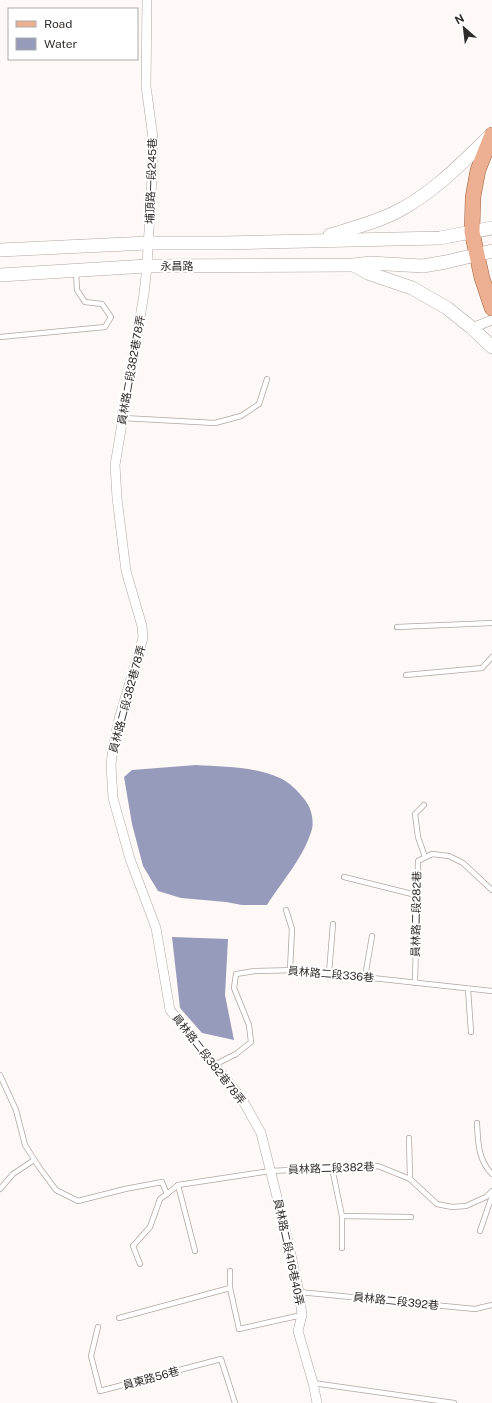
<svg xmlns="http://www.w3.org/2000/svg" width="492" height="1403" font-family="'Public Sans','Noto Sans TC',sans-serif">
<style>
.water{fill:#979bbb}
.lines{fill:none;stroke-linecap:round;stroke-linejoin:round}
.lane-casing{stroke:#b1a6a1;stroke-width:6}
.street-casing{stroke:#b1a6a1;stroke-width:10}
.secondary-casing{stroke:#b1a6a1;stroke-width:14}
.primary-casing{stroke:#a25f3d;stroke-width:16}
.lane{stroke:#fff;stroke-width:4.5}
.street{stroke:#fff;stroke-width:9}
.secondary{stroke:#fff;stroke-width:13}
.primary{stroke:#ecaf91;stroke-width:15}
.labels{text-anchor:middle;stroke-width:4;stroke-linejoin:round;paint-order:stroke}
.street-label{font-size:11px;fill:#302c2a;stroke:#fff}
</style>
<rect width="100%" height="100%" fill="#fef9f7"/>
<g class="water">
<path d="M196,765c27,2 58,1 84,13 9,4 19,14 25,22 6,8 9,19 7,29 -8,28 -29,51 -45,76h-25l-16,-3 -45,-4 -23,-7 -15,-25 -11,-42 -8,-47 8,-7z"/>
<polygon points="172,937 228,939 225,995 234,1040 202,1033 180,1008"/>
</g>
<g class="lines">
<defs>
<g id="lane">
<polyline points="0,337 105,327 111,317 102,304 85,302 77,290 76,272"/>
<polyline points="123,418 215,423 241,416 259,404 267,379"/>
<polyline points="397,627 492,623"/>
<polyline points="406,675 482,668 492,657"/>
<polyline points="424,805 415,814 418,837 425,857"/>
<polyline points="344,877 416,895"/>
<polyline points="286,910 292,929 290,970"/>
<polyline points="329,973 333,924"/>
<polyline points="365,977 372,936"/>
<polyline points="415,983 418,861 432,854 449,856 463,863 492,890"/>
<polyline points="468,989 471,1032"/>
<polyline points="214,1065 236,1054 251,1042 249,1025 234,988 236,974 255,971 299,970 492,991"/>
<polyline points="0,1075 16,1110 25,1145 39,1167 56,1190 78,1201 125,1189 162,1182 167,1194 160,1199 150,1227 133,1246 140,1264"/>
<path d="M477,1123c1,19 1,37 15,51"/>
<polyline points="409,1138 410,1179"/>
<polyline points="332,1168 342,1216 342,1248"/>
<polyline points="178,1185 195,1251"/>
<polyline points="0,1189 13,1174 34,1160"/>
<polyline points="167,1194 178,1185 270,1171 378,1166 410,1179 437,1204 452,1207 466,1206 486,1197 492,1191"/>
<polyline points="342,1216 411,1217"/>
<polyline points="480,1231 492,1196"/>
<polyline points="230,1271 230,1288 239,1329 302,1315"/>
<polyline points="299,1292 475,1309 492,1305"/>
<polyline points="119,1318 230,1288"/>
<polyline points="98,1327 91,1356 100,1391 221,1359 235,1403"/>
<polyline points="313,1383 454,1403"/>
</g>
<g id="street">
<polyline points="147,0 146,86 153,138 153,159 147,266 144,294 115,465 117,498 126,571 142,626 143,638 119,719 113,747 111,765 113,798 130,859 156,928 170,1010 242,1099 261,1133 288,1241 299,1292 302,1315 298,1331 313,1383 317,1403"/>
<polyline points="472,328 492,320"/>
</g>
<g id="secondary">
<path d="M330,235c23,-7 48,-13 70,-25 35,-19 63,-48 92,-76"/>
<polyline points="0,250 148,243 224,243 440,238 492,228"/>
<polyline points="354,265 368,273 412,288 447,308 472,328 492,347"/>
<polyline points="0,275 147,266 354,265 370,263 423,266 446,262 492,251"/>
</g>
<polyline id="primary" points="492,135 478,170 473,197 472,232 482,278 492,308"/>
</defs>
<use href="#lane" class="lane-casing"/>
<use href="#street" class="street-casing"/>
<use href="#secondary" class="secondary-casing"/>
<use href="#primary" class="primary-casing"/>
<use href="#lane" class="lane"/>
<use href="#street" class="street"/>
<use href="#secondary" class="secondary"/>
<use href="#primary" class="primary"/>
</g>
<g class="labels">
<g class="street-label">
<text transform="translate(151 181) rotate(-88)" y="4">埔頂路一段245巷</text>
<text x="177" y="270">永昌路</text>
<text transform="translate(131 370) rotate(-80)" y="4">員林路二段382巷78弄</text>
<text transform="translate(127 699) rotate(-75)" y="4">員林路二段382巷78弄</text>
<text transform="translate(416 914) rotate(-89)" y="4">員林路二段282巷</text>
<text transform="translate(331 974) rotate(5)" y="4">員林路二段336巷</text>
<text transform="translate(209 1059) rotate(52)" y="4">員林路二段382巷78弄</text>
<text transform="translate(331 1168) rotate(-2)" y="4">員林路二段382巷</text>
<text transform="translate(289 1252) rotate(78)" y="4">員林路二段416巷40弄</text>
<text transform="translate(396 1301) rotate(6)" y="4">員林路二段392巷</text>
<text transform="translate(151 1378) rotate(-15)" y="4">員東路56巷</text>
</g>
</g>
<rect x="8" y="8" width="130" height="52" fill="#ffffff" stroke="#acabaa"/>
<rect x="16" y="21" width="20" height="6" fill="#ecaf91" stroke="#acabaa"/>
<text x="44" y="28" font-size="12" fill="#302c2a">Road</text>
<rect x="16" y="38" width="20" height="12" fill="#979bbb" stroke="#acabaa"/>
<text x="44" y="48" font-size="12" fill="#302c2a">Water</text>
<g transform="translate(464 28) rotate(332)" stroke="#ffffff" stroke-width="3" paint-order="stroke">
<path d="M0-3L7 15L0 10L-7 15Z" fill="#302c2a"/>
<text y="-6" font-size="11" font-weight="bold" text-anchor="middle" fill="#302c2a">N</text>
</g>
</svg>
